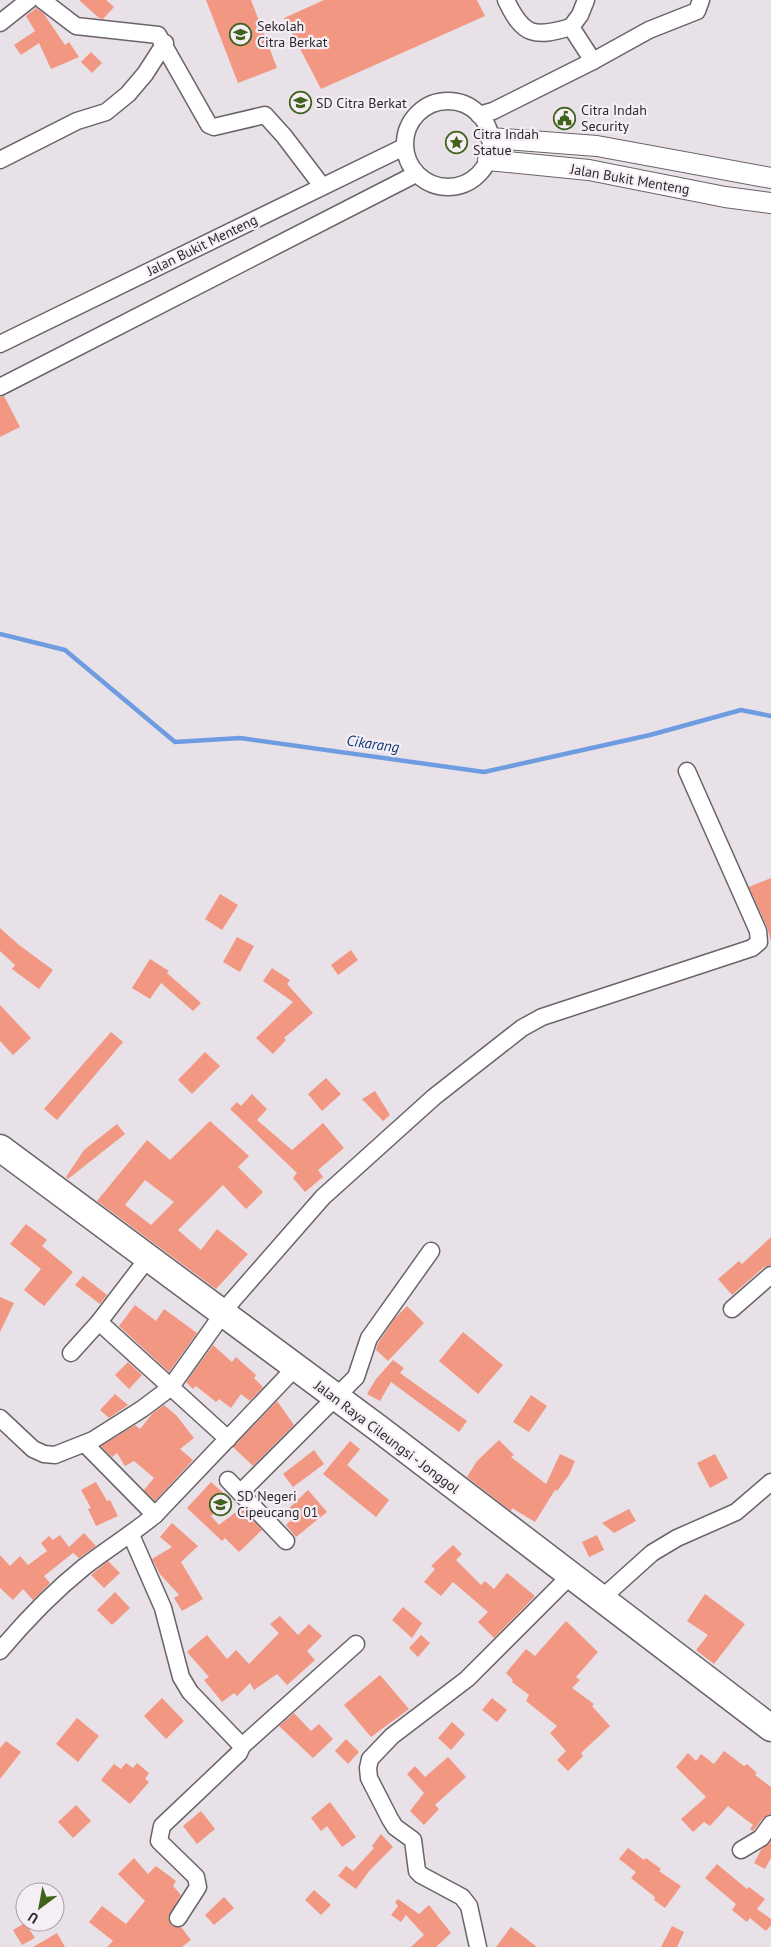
<svg xmlns="http://www.w3.org/2000/svg" width="771" height="1947" font-family="'PT Sans',sans-serif">
<style>
.lines{fill:none;stroke-linecap:round;stroke-linejoin:round}
.stream{stroke:#6e9ce1;stroke-width:4.5}
.building{fill:#f29782;fill-rule:evenodd}
.minor-casing{stroke:#6a6369;stroke-width:19}
.tertiary-casing{stroke:#6a6369;stroke-width:22}
.primary-casing{stroke:#6a6369;stroke-width:29}
.minor{stroke:#fff;stroke-width:16}
.tertiary{stroke:#fff;stroke-width:20}
.primary{stroke:#fff;stroke-width:26}
.labels{text-anchor:middle;stroke-width:4.5;stroke-linejoin:round;paint-order:stroke}
.poi-label{font-size:14px;fill:#2c292c;stroke:#f6eef5;text-anchor:start}
.street-label{font-size:14px;fill:#2c292c;stroke:#f6eef5}
.water-label{font-size:15px;font-style:italic;fill:#103a78;stroke:#f6eef5}
</style>
<rect width="100%" height="100%" fill="#e8e1e8"/>
<g class="lines">
<polyline class="stream" points="0,634 65,650 175,742 240,738 484,772 650,735 741,710 771,716"/>
</g>
<g class="building">
<polygon points="79,0 106,0 114,7 103,19 99,18"/>
<polygon points="206,0 251,0 277,68 238,83"/>
<polygon points="324,0 477,0 485,16 321,89 284,18"/>
<polygon points="36,8 44,14 65,45 69,42 79,57 51,69 39,43 21,55 14,45 35,31 26,16"/>
<polygon points="91,52 102,63 92,73 81,62"/>
<polygon points="4,396 20,427 0,437 0,397"/>
<polygon points="771,878 771,942 767,927 749,887"/>
<polygon points="220,894 238,905 222,930 205,919"/>
<polygon points="0,928 19,945 53,970 39,989 12,969 15,965 0,951"/>
<polygon points="237,937 254,946 240,972 223,962"/>
<polygon points="351,950 358,960 338,975 331,965"/>
<polygon points="150,959 169,971 167,973 201,1003 193,1011 161,983 150,999 132,988"/>
<polygon points="272,968 290,980 287,984 313,1013 284,1038 286,1040 273,1054 256,1038 293,1002 263,981"/>
<polygon points="0,1005 31,1038 13,1055 0,1041"/>
<polygon points="111,1032 123,1042 57,1120 44,1109"/>
<polygon points="205,1052 220,1066 192,1094 178,1080"/>
<polygon points="326,1078 341,1094 322,1111 308,1094"/>
<polygon points="375,1091 390,1115 383,1121 362,1099"/>
<polygon points="252,1094 267,1109 257,1120 292,1150 323,1123 344,1148 318,1170 323,1177 305,1192 293,1178 297,1173 230,1109 237,1102 241,1106"/>
<path d="M210,1121l39,35 -11,11 25,25 -17,17 -23,-24 -45,45 23,20 16,-21 31,25 -32,35 -119,-88 50,-61 23,20zM145,1180l29,22 -23,23 -26,-20z"/>
<polygon points="117,1124 125,1134 68,1179 66,1177 84,1150"/>
<polygon points="26,1224 47,1240 42,1246 73,1272 44,1306 24,1290 41,1269 10,1244"/>
<polygon points="771,1237 771,1265 764,1267 732,1295 718,1279 739,1261 742,1264"/>
<polygon points="83,1276 107,1295 100,1304 75,1285"/>
<polygon points="0,1297 14,1303 0,1332"/>
<polygon points="135,1305 156,1321 164,1309 197,1333 169,1372 119,1326"/>
<polygon points="407,1306 424,1323 388,1361 376,1350 378,1343 395,1318"/>
<polygon points="463,1332 503,1365 478,1394 439,1361"/>
<polygon points="213,1345 232,1362 236,1357 256,1375 254,1378 263,1387 250,1401 241,1394 231,1408 219,1399 216,1402 196,1386 193,1389 186,1382"/>
<polygon points="393,1360 404,1368 400,1373 467,1421 459,1432 391,1382 380,1401 367,1394 376,1379"/>
<polygon points="128,1362 142,1375 129,1389 115,1375"/>
<polygon points="115,1394 128,1405 109,1418 100,1410"/>
<polygon points="531,1395 547,1406 529,1432 513,1422"/>
<polygon points="277,1401 294,1425 253,1466 233,1447"/>
<polygon points="164,1405 176,1415 194,1438 180,1449 193,1460 155,1501 144,1490 154,1478 134,1461 125,1466 117,1453 112,1457 101,1446 135,1425 140,1429 153,1413"/>
<polygon points="499,1440 514,1455 511,1457 546,1484 560,1454 575,1461 569,1475 557,1491 555,1490 535,1522 512,1508 511,1511 467,1477 477,1461"/>
<polygon points="350,1441 360,1449 347,1465 389,1500 376,1517 323,1474"/>
<polygon points="314,1450 324,1464 293,1487 283,1474"/>
<polygon points="715,1454 728,1478 710,1488 697,1463"/>
<polygon points="96,1482 107,1501 110,1500 118,1516 96,1526 88,1509 91,1508 81,1490"/>
<polygon points="211,1482 229,1498 211,1516 219,1525 241,1508 262,1530 239,1552 225,1538 222,1541 187,1508"/>
<polygon points="308,1490 327,1512 296,1537 286,1525 292,1519 285,1512"/>
<polygon points="629,1509 636,1521 614,1533 602,1523"/>
<polygon points="172,1523 198,1546 181,1562 203,1599 182,1611 174,1598 179,1595 160,1574 152,1559 172,1547 160,1537"/>
<polygon points="84,1533 96,1546 79,1558 71,1551 73,1553 44,1576 50,1583 33,1600 23,1589 13,1600 0,1588 0,1555 10,1566 20,1556 28,1565 47,1551 41,1543 49,1536 53,1540 60,1535 69,1547"/>
<polygon points="597,1535 604,1550 589,1557 582,1542"/>
<polygon points="453,1545 462,1554 456,1560 481,1585 485,1581 494,1589 507,1573 535,1596 494,1638 478,1622 488,1612 453,1582 441,1596 424,1582 435,1569 431,1566"/>
<polygon points="108,1561 120,1573 104,1588 91,1575"/>
<polygon points="115,1592 130,1608 112,1625 97,1610"/>
<polygon points="705,1594 745,1624 714,1664 696,1650 708,1635 687,1621"/>
<polygon points="403,1607 422,1623 412,1638 392,1620"/>
<polygon points="280,1616 298,1635 309,1624 322,1636 307,1651 315,1660 287,1685 277,1674 254,1690 250,1683 237,1696 234,1693 222,1702 204,1680 209,1677 187,1652 207,1635 227,1659 236,1650 249,1664 279,1633 270,1624"/>
<polygon points="566,1621 598,1652 576,1677 580,1680 572,1688 594,1704 592,1706 610,1726 581,1753 583,1756 568,1771 557,1760 566,1751 550,1733 557,1726 526,1701 529,1695 512,1682 513,1680 506,1673 526,1649 535,1656"/>
<polygon points="421,1635 430,1643 418,1657 409,1648"/>
<polygon points="380,1675 409,1709 371,1737 344,1705"/>
<polygon points="162,1698 184,1721 166,1739 144,1716"/>
<polygon points="492,1698 507,1710 497,1722 482,1710"/>
<polygon points="294,1713 311,1731 319,1724 333,1739 313,1758 279,1726"/>
<polygon points="77,1718 99,1736 78,1762 56,1744"/>
<polygon points="452,1722 465,1734 451,1750 438,1738"/>
<polygon points="346,1739 359,1752 348,1764 335,1751"/>
<polygon points="6,1741 21,1752 0,1779 0,1748"/>
<polygon points="724,1751 744,1766 747,1764 757,1773 755,1775 771,1787 771,1814 763,1818 753,1831 750,1829 753,1825 728,1806 710,1826 704,1822 693,1832 681,1819 706,1797 676,1767 688,1753 696,1761 701,1754 714,1764"/>
<polygon points="448,1757 466,1777 435,1805 439,1809 424,1825 410,1811 424,1793 407,1774 415,1766 425,1777"/>
<polygon points="126,1763 133,1768 137,1763 149,1773 145,1779 149,1782 130,1804 101,1780 114,1764 121,1769"/>
<polygon points="330,1802 356,1837 342,1847 327,1826 321,1831 311,1818"/>
<polygon points="76,1805 91,1821 73,1838 58,1822"/>
<polygon points="201,1811 215,1829 197,1844 183,1826"/>
<polygon points="381,1834 393,1847 370,1870 356,1889 338,1876 346,1866 353,1871 374,1848 372,1846"/>
<polygon points="771,1841 771,1858 765,1869 754,1863 761,1850"/>
<polygon points="628,1848 644,1860 646,1858 661,1869 659,1871 681,1886 665,1908 654,1900 655,1897 631,1878 636,1872 619,1859"/>
<polygon points="134,1858 148,1874 156,1866 176,1881 173,1886 181,1895 168,1918 172,1926 181,1927 191,1940 182,1947 107,1947 113,1941 89,1922 102,1906 126,1924 145,1901 118,1874"/>
<polygon points="717,1864 747,1889 749,1887 765,1899 757,1909 771,1919 771,1925 766,1931 750,1918 747,1922 732,1910 736,1904 705,1878"/>
<polygon points="314,1890 331,1905 321,1915 305,1900"/>
<polygon points="224,1897 234,1908 214,1925 205,1915"/>
<polygon points="398,1899 419,1914 429,1905 451,1933 436,1947 411,1947 424,1935 406,1915 401,1922 391,1915 398,1906 395,1902"/>
<polygon points="25,1923 35,1938 22,1945 13,1930"/>
<polygon points="672,1926 684,1932 677,1947 661,1947"/>
<polygon points="511,1927 537,1947 496,1947"/>
<polygon points="57,1933 65,1947 33,1947"/>
</g>
<g class="lines">
<defs>
<g id="minor">
<polyline points="42,0 76,26 158,35 209,125 214,127 265,115 284,136 322,186"/>
<path d="M506,0c17,36 28,38 65,27l22,34"/>
<polyline points="0,23 29,0"/>
<polyline points="571,27 580,15 586,0"/>
<circle cx="448" cy="144" r="43"/>
<polyline points="479,115 493,111 593,61 649,30 697,11 701,0"/>
<polyline points="0,160 77,121 106,112 128,94 145,74 165,43"/>
<polyline points="0,344 404,147"/>
<polyline points="0,387 416,174"/>
<polyline points="732,1309 771,1275"/>
<polyline points="99,1322 228,1439"/>
<polyline points="71,1353 99,1322 148,1258"/>
<polyline points="0,1418 33,1449 44,1454 55,1455 93,1440 142,1409 170,1388 232,1301 323,1197 434,1097 522,1028 542,1017 752,948 759,942 758,931 687,771"/>
<polyline points="85,1444 155,1515"/>
<polyline points="228,1480 286,1541"/>
<polyline points="241,1492 356,1377 369,1338 431,1251"/>
<polyline points="131,1535 163,1608 181,1677 190,1692 242,1746 239,1753 162,1826 159,1841 196,1877 198,1887 178,1918"/>
<polyline points="602,1598 652,1553 677,1538 736,1512 771,1482"/>
<path d="M0,1651c25,-30 53,-59 84,-84 23,-18 48,-33 71,-52l140,-147"/>
<polyline points="242,1746 356,1644"/>
<polyline points="741,1850 761,1838 771,1824"/>
<polyline points="478,1947 469,1906 462,1897 421,1875 417,1871 413,1840 395,1827 390,1819 369,1778 368,1768 370,1759 392,1736 467,1679 572,1574"/>
</g>
<g id="tertiary">
<polyline points="491,138 597,146 771,178"/>
<polyline points="488,160 589,170 725,197 771,203"/>
</g>
<polyline id="primary" points="0,1148 378,1428 771,1728"/>
</defs>
<use href="#minor" class="minor-casing"/>
<use href="#tertiary" class="tertiary-casing"/>
<use href="#primary" class="primary-casing"/>
<use href="#minor" class="minor"/>
<use href="#tertiary" class="tertiary"/>
<use href="#primary" class="primary"/>
</g>
<defs>
<symbol id="school-ring" viewBox="-11 -11 22 22"><circle r="9.5" fill="#f6eef5" stroke="#3f631b" stroke-width="1.5"/><path d="M0-5L7-2L0 1L-7-2ZM-4 1L0 2.5L4 1V4Q0 6-4 4Z" fill="#3f631b"/></symbol>
<symbol id="civic-ring" viewBox="-11 -11 22 22"><circle r="9.5" fill="#f6eef5" stroke="#3f631b" stroke-width="1.5"/><path d="M-.6-6.5H3V-4.5H.6V-3L4-1V1h2V6H-6V1h2V-1L-.6-3ZM-1.2 2.5V6h2.4V2.5Z" fill="#3f631b"/></symbol>
<symbol id="sight-ring" viewBox="-11 -11 22 22"><circle r="9.5" fill="#f6eef5" stroke="#3f631b" stroke-width="1.5"/><path d="M0-6L1.8-2.2L6-1.7L2.9 1.2L3.7 5.4L0 3.3L-3.7 5.4L-2.9 1.2L-6-1.7L-1.8-2.2Z" fill="#3f631b"/></symbol>
</defs>
<g fill-rule="evenodd">
<use href="#school-ring" x="228" y="22" width="25" height="25"/>
<use href="#school-ring" x="288" y="90" width="25" height="25"/>
<use href="#civic-ring" x="552" y="106" width="25" height="25"/>
<use href="#sight-ring" x="444" y="130" width="25" height="25"/>
<use href="#school-ring" x="208" y="1492" width="25" height="25"/>
</g>
<g class="labels">
<g class="poi-label">
<text x="257" y="31">Sekolah<tspan x="257" dy="16">Citra Berkat</tspan></text>
<text x="316" y="108">SD Citra Berkat</text>
<text x="581" y="115">Citra Indah<tspan x="581" dy="16">Security</tspan></text>
<text x="473" y="139">Citra Indah<tspan x="473" dy="16">Statue</tspan></text>
<text x="237" y="1501">SD Negeri<tspan x="237" dy="16">Cipeucang 01</tspan></text>
</g>
<g class="street-label">
<text transform="translate(630 179) rotate(10)" y="5">Jalan Bukit Menteng</text>
<text transform="translate(202 245) rotate(-26)" y="5">Jalan Bukit Menteng</text>
<text transform="translate(387 1437) rotate(37)" y="5">Jalan Raya Cileungsi - Jonggol</text>
</g>
<g class="water-label">
<text transform="translate(373 744) rotate(8)" y="5">Cikarang</text>
</g>
</g>
<g transform="translate(40 1907) rotate(212)"><circle r="24" fill="#f6eef5" stroke="#a59fa5"/>
<path d="M0-4L9 19L0 12L-9 19Z" fill="#3f631b"/>
<text y="-8" font-size="14" font-weight="bold" text-anchor="middle" fill="#2c292c">U</text>
</g>
</svg>
